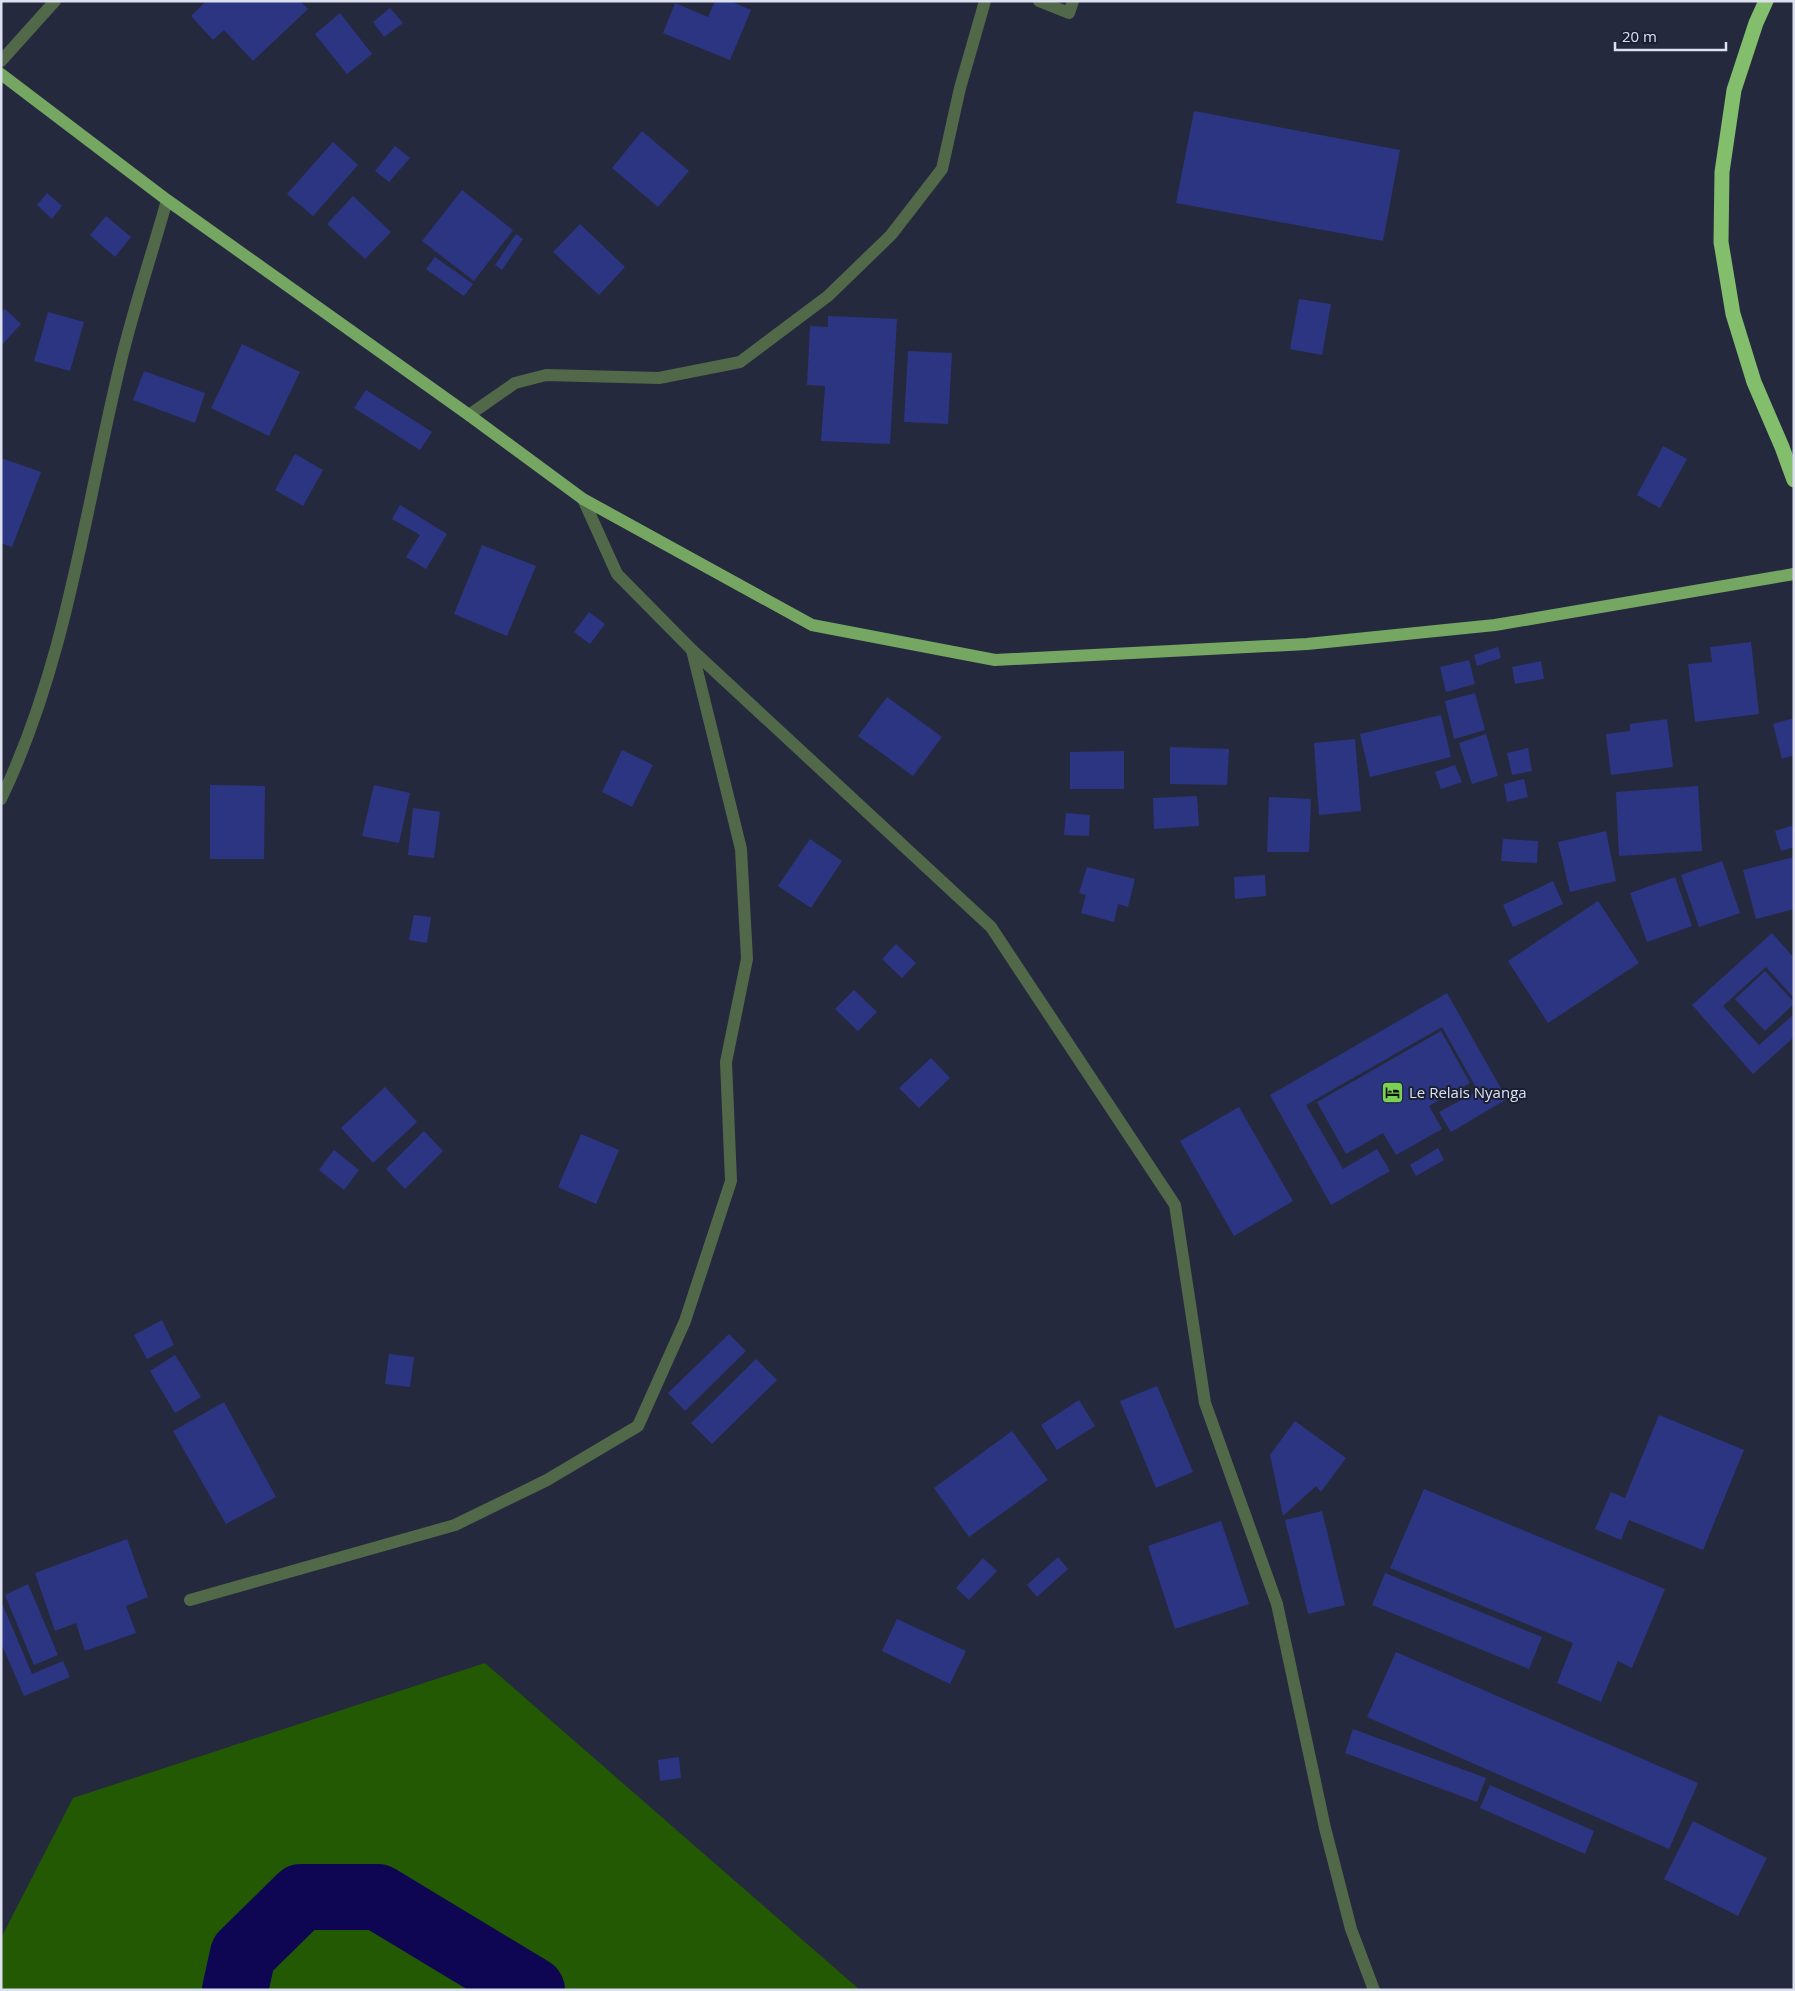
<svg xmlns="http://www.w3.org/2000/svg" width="1795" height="1991" font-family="'Open Sans',sans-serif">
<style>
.green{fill:#235902}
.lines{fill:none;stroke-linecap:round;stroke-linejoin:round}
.river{stroke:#0f0653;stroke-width:66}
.building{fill:#2c3581}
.minor{stroke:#516948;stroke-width:12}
.major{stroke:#75a662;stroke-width:12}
.highway{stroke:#82be6c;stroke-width:15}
.labels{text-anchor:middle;stroke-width:4;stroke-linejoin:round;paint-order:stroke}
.poi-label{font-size:15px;fill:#dde1ef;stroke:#1b1f33;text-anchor:start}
</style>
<rect width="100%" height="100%" fill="#24293e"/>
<polygon class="green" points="485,1663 860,1990 1,1990 1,1938 73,1798"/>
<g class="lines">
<polyline class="river" points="235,1990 243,1954 301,1897 378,1897 532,1990"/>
</g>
<g class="building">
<polygon points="206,1 300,1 308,9 253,61 224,30 213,40 191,16"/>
<polygon points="715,1 730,1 751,10 730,60 663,33 675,3 708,17"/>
<polygon points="390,8 403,23 384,37 373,22"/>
<polygon points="340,13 372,54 347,74 315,34"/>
<polygon points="1194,111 1400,150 1383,241 1176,203"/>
<polygon points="642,131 689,171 658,207 612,168"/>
<polygon points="333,142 358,165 313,216 287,194"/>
<polygon points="395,146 410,158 389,182 375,171"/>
<polygon points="462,190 513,230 474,281 422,241"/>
<polygon points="47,193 62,206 52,219 37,205"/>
<polygon points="353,196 391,232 365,259 327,224"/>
<polygon points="106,216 131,237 115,257 90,235"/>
<polygon points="580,224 625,267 599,295 553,252"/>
<polygon points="516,234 523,239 502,270 495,265"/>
<polygon points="435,257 473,284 464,296 426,269"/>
<polygon points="1299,299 1331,304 1322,355 1290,349"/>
<polygon points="5,309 21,324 1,346 1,313"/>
<polygon points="48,312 84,322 70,371 34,361"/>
<polygon points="828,316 897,319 890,444 821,441 825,386 807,385 810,326 828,327"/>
<polygon points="242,344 300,372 269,436 211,408"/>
<polygon points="908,351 952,353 948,424 904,422"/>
<polygon points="144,371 205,393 195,423 133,400"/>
<polygon points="366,390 432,432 420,450 354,408"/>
<polygon points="1663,446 1687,459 1660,508 1637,495"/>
<polygon points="295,454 323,470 303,506 275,490"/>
<polygon points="1,458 41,472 12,547 1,543"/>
<polygon points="400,505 447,534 426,569 406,557 420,535 392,519"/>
<polygon points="482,545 536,566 507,636 454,614"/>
<polygon points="589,612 605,624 590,644 574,632"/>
<polygon points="1751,642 1759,714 1695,722 1688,664 1712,662 1710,647"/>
<polygon points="1498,647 1501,658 1477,666 1474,655"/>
<polygon points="1469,660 1475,684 1446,692 1440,667"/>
<polygon points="1541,661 1544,679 1515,684 1512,667"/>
<polygon points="1475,693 1485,730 1454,739 1445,701"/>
<polygon points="887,697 942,737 913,776 858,736"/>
<polygon points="1441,715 1451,757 1370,777 1360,734"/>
<polygon points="1794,718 1794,755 1782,759 1773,724"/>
<polygon points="1667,719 1673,767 1611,775 1606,734 1630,731 1630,724"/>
<polygon points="1486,734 1498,776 1472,784 1459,743"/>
<polygon points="1355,739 1361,811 1319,815 1314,743"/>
<polygon points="1170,747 1229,749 1227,785 1170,784"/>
<polygon points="1528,748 1532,771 1512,775 1507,753"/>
<polygon points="622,750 653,765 632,807 602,792"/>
<polygon points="1124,751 1124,789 1070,789 1070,752"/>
<polygon points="1455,765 1462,782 1441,789 1435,772"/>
<polygon points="1524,779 1528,797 1507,802 1504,784"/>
<polygon points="210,785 265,786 264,859 210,859"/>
<polygon points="374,785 410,793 399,843 362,836"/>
<polygon points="1698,786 1702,851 1619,856 1616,792"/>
<polygon points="1197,796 1199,826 1154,829 1153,798"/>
<polygon points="1269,797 1311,799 1309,852 1267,852"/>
<polygon points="413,808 440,812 434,858 408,855"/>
<polygon points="1066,813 1090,815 1089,836 1064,835"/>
<polygon points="1794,825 1794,847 1781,851 1775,831"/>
<polygon points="1606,831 1616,881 1570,892 1558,842"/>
<polygon points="810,839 842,861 811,908 778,886"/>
<polygon points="1503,839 1538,841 1537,863 1501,861"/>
<polygon points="1794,857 1794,909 1756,919 1743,870"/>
<polygon points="1722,861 1740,913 1699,927 1681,875"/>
<polygon points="1087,867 1135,879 1128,907 1118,904 1114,922 1081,913 1086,895 1079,893"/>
<polygon points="1265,875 1266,896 1235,899 1234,877"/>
<polygon points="1675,877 1692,926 1647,942 1630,893"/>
<polygon points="1553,881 1563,904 1513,927 1503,905"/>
<polygon points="1598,901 1639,963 1548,1023 1508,961"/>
<polygon points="414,915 431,917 427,943 409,940"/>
<polygon points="1772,933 1794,958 1794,998 1766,967 1723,1006 1759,1045 1794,1014 1794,1037 1753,1074 1692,1005"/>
<polygon points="896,944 916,963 902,978 882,959"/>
<polygon points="1765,971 1794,1002 1794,1004 1765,1031 1735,999"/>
<polygon points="854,990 877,1012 858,1031 835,1009"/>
<polygon points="1447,993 1507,1099 1451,1132 1439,1112 1478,1091 1442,1027 1306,1105 1343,1169 1377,1149 1390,1171 1331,1205 1270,1095"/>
<polygon points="1441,1031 1470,1083 1429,1106 1442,1129 1396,1155 1383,1133 1346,1154 1317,1102"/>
<polygon points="931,1058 950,1078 919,1108 899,1088"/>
<polygon points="385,1087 417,1122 373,1163 341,1128"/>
<polygon points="1239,1107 1293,1201 1234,1236 1180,1141"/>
<polygon points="424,1131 443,1151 405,1189 386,1169"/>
<polygon points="581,1134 619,1150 596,1204 558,1187"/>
<polygon points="1438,1148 1444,1160 1416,1176 1410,1165"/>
<polygon points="334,1150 359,1170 344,1190 319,1170"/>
<polygon points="162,1320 174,1345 147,1359 134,1335"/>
<polygon points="729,1334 746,1351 685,1411 668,1393"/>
<polygon points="389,1354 414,1357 410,1387 385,1384"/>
<polygon points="175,1355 201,1397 175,1413 150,1371"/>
<polygon points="756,1359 777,1380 712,1444 691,1423"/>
<polygon points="1157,1386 1193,1472 1156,1488 1120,1401"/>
<polygon points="1079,1400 1095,1426 1057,1450 1041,1425"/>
<polygon points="224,1402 276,1497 226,1524 173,1431"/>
<polygon points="1659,1415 1744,1450 1703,1550 1629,1520 1621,1540 1595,1529 1611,1492 1625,1498"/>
<polygon points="1295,1421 1346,1458 1321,1492 1316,1486 1283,1516 1270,1455"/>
<polygon points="1012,1431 1048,1480 969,1537 934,1488"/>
<polygon points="1424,1489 1665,1589 1632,1668 1618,1661 1601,1702 1557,1683 1573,1643 1390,1568"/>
<polygon points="1322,1511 1345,1605 1308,1614 1285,1520"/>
<polygon points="1221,1521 1249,1604 1175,1629 1148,1546"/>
<polygon points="127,1539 148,1597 126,1606 136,1633 85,1651 76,1623 55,1631 35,1573"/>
<polygon points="1058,1557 1068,1569 1037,1597 1027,1585"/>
<polygon points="983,1558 997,1571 969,1600 956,1588"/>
<polygon points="1385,1573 1542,1637 1529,1669 1372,1605"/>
<polygon points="28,1584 58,1655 34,1665 5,1595"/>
<polygon points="1,1601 32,1674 63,1661 70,1677 24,1696 1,1643"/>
<polygon points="897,1619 966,1651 950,1684 882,1651"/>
<polygon points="1396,1652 1698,1783 1669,1849 1367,1717"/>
<polygon points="1353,1729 1486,1778 1477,1802 1345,1753"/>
<polygon points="679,1757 681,1778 660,1781 658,1760"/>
<polygon points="1490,1785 1594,1831 1585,1854 1480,1808"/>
<polygon points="1693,1821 1767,1858 1738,1916 1664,1879"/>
</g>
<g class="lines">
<g class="minor">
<polyline points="1039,1 1069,13 1073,1"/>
<polyline points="1,61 55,1"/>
<polyline points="469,415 515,383 546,375 659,378 740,362 828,296 891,235 942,169 960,88 985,1"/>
<polyline points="692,650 991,927 1175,1205 1205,1403 1277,1604 1325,1828 1351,1929 1374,1990"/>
<path d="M1,799c66,-137 84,-291 120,-438 13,-54 31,-107 46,-161"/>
<polyline points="190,1600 455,1525 547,1480 638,1426 685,1321 731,1181 726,1062 747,959 741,849 692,650 617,574 583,499"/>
</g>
<polyline class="major" points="1,74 167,200 469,415 583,499 812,625 995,660 1307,644 1495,625 1794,574"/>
<polyline class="highway" points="1766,1 1756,23 1734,90 1722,172 1721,242 1733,314 1754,382 1782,447 1794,480"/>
</g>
<defs>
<symbol id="hotel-square" viewBox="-11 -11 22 22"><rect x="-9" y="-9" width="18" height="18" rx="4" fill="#7ad156" stroke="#1b1f33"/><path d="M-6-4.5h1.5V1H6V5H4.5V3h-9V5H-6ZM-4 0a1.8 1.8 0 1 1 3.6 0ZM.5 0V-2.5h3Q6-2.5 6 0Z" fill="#111"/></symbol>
</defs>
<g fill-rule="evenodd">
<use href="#hotel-square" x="1380" y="1080" width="25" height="25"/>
</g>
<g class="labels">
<g class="poi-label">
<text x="1409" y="1098">Le Relais Nyanga</text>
</g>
</g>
<rect width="1795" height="1991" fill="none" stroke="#dde1ef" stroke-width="5"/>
<path d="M1615 42v8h111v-8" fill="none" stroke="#dde1ef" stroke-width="2.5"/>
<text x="1622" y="42" font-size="15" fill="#dde1ef" stroke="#1b1f33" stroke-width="4" paint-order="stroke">20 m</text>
</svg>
